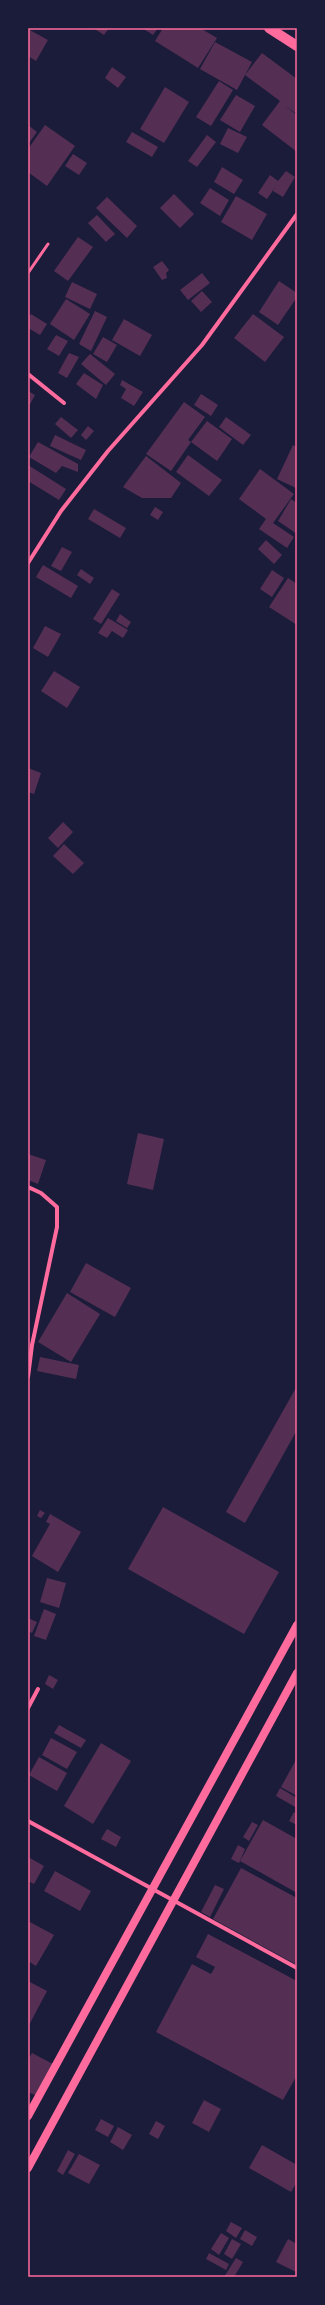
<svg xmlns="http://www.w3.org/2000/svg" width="325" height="2305" font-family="'Exo 2',sans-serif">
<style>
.building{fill:#542f53}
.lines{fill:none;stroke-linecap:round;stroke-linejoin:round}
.service{stroke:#ff6b9d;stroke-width:3}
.minor{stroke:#ff6b9d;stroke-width:4}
.secondary{stroke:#ff6b9d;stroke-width:8}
.primary{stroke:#ff6b9d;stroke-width:10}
.neatline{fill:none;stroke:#ff6b9d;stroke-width:1.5}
</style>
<rect width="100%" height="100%" fill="#1b1b3a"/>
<g class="building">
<polygon points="93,28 109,28 104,35"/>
<polygon points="142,28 158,28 153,35"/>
<polygon points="163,28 200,28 217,38 198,68 155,41"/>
<polygon points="28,29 48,40 36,61 28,56"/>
<polygon points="215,42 252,62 245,75 262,53 297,79 297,114 285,106 297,115 297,152 262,125 280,101 245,75 237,90 200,69"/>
<polygon points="112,67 126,77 118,88 105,78"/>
<polygon points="219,81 233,90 211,126 196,117"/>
<polygon points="165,87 189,102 164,143 140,129"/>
<polygon points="236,95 255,106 240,132 220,120"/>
<polygon points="28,125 37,132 29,143 28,142"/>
<polygon points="45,125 75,146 47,186 28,172 28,149"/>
<polygon points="228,128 247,137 238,153 220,144"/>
<polygon points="132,132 158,147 152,157 126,142"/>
<polygon points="207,135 216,142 197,167 188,161"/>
<polygon points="73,154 87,163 79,175 65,166"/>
<polygon points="222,167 243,180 234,194 214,182"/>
<polygon points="286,171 295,177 283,197 273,191 276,186 267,199 258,193 270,175 278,181"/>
<polygon points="210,188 229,200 220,216 200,203"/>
<polygon points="174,194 194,214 180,228 160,208"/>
<polygon points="236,196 267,214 252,240 221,222"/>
<polygon points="107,197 137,226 127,238 96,208"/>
<polygon points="97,215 115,234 106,242 88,223"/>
<polygon points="78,237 93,247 68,281 54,271"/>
<polygon points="162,261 169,270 166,273 167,278 162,280 153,267"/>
<polygon points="202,273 210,283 188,300 180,290"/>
<polygon points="279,281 297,293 297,297 278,325 259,312"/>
<polygon points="72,282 97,294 90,309 65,297"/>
<polygon points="202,291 212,302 201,312 191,301"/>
<polygon points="66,299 90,314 74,340 50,324"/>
<polygon points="95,311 107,317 91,351 79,344"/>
<polygon points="31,314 47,324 40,335 28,328 28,318"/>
<polygon points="253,314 284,337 265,362 234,338"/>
<polygon points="124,319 152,335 140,356 112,340"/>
<polygon points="56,335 68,341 59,356 47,349"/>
<polygon points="103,337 117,345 107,362 93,354"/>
<polygon points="69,353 79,357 67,378 58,373"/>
<polygon points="90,354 115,374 106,385 81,364"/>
<polygon points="84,373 103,385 96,399 76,384"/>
<polygon points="122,380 143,392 134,406 121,398 126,389 120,385"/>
<polygon points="28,391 35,395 28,408"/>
<polygon points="201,394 218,405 211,416 194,405"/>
<polygon points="184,402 205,417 188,440 191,442 171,471 146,454"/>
<polygon points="61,417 78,430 71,438 55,424"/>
<polygon points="226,417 251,435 243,445 219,427"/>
<polygon points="207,421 232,439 217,461 191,442"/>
<polygon points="88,426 94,431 86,440 81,435"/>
<polygon points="55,435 86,450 81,460 50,446"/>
<polygon points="38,442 78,464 78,472 62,466 56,473 29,457"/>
<polygon points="293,445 297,447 296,488 277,479"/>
<polygon points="188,455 222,480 209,496 176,472"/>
<polygon points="146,456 181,483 171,498 142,498 123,487"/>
<polygon points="28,465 66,489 59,500 28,481"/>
<polygon points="260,469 294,494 273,523 294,537 287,548 259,529 266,519 239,499"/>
<polygon points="291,499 297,503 297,534 278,521"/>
<polygon points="155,507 163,512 158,520 150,515"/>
<polygon points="94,509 126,528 120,538 88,519"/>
<polygon points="266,540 282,555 274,564 258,549"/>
<polygon points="62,547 72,552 61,571 51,566"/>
<polygon points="43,565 78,586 71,598 36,577"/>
<polygon points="81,569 94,578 90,584 77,575"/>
<polygon points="272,570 284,578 272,597 260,589"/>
<polygon points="288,578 297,584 297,625 269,607"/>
<polygon points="112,589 120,594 101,624 93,619"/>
<polygon points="120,614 131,622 127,628 116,621"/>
<polygon points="108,618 128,630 123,638 112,631 107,638 98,633"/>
<polygon points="45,626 61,634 48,657 33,648"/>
<polygon points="54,671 80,687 67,708 41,691"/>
<polygon points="28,768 41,773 34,794 28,792"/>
<polygon points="63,822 73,832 58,848 48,838"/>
<polygon points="64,844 84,863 73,874 53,856"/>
<polygon points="138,1133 164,1139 153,1190 127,1184"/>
<polygon points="28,1154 46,1160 38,1184 28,1180"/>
<polygon points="86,1263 131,1288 115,1317 70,1292"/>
<polygon points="67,1293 100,1314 71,1362 38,1342"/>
<polygon points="40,1357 79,1365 76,1379 37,1371"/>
<polygon points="297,1386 297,1430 245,1523 226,1512"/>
<polygon points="163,1507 279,1572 244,1634 128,1569"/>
<polygon points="40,1510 45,1513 41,1518 37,1516"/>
<polygon points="50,1514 81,1532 58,1572 32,1556 50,1524 46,1522"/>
<polygon points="47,1578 66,1583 59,1608 40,1602"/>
<polygon points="44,1609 56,1614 46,1640 34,1636"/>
<polygon points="28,1618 37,1622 32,1633 28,1631"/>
<polygon points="49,1675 58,1680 53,1689 45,1684"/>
<polygon points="59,1725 86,1740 81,1748 54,1733"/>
<polygon points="51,1738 77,1752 67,1769 42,1755"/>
<polygon points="101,1743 131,1761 93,1824 64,1806"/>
<polygon points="39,1757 67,1773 57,1791 29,1775"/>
<polygon points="297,1758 297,1796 281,1787"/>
<polygon points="280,1788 297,1798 297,1808 276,1796"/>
<polygon points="294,1812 297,1814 297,1825 289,1821"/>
<polygon points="263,1820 297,1839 297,1893 240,1861"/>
<polygon points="252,1822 258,1825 249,1841 243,1837"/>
<polygon points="107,1829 121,1837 116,1847 101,1839"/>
<polygon points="238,1845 245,1849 239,1863 231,1859"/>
<polygon points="28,1857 44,1866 34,1884 28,1881"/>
<polygon points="241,1868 297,1898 297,1965 213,1919"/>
<polygon points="55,1871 91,1891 80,1911 44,1891"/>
<polygon points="215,1885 224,1889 210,1917 201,1912"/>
<polygon points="28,1921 54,1935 36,1966 28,1961"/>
<polygon points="208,1934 297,1981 297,2075 283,2100 156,2032 192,1964 211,1974 215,1967 196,1957"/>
<polygon points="28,1981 47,1991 28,2027"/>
<polygon points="32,2053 53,2064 35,2095 28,2092 28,2060"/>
<polygon points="204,2100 221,2109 209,2132 192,2123"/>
<polygon points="101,2119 114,2126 108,2137 95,2130"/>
<polygon points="156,2121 165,2126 158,2139 149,2134"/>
<polygon points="118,2127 132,2135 123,2150 110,2142"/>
<polygon points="262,2145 297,2165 297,2182 291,2192 249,2168"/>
<polygon points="68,2150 75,2154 63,2175 57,2171"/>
<polygon points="79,2154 100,2165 89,2184 68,2173"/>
<polygon points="231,2222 242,2228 236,2238 226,2231"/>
<polygon points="245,2230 257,2237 252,2246 240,2239"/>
<polygon points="221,2233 229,2238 219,2255 211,2249"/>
<polygon points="232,2239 241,2244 232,2259 224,2254"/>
<polygon points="288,2239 297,2244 296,2272 276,2262"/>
<polygon points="209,2253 229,2264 226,2270 206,2259"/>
<polygon points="236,2258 243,2262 234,2277 224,2277"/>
</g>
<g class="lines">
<polyline class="service" points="28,273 48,244"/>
<g class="minor">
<polyline points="28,374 64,403"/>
<polyline points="28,563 61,511 108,451 202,345 297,214"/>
<polyline points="28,1187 41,1193 57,1207 57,1227 32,1345 28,1377"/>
<polyline points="28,1708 38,1689"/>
<polyline points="28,1821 297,1968"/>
</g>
<g class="secondary">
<polyline points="28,2116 297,1625"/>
<polyline points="28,2168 297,1673"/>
</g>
<polyline class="primary" points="269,28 297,46"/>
</g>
<rect width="325" height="2305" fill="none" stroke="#1b1b3a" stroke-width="58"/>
<rect x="29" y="29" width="267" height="2247" class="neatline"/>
</svg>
